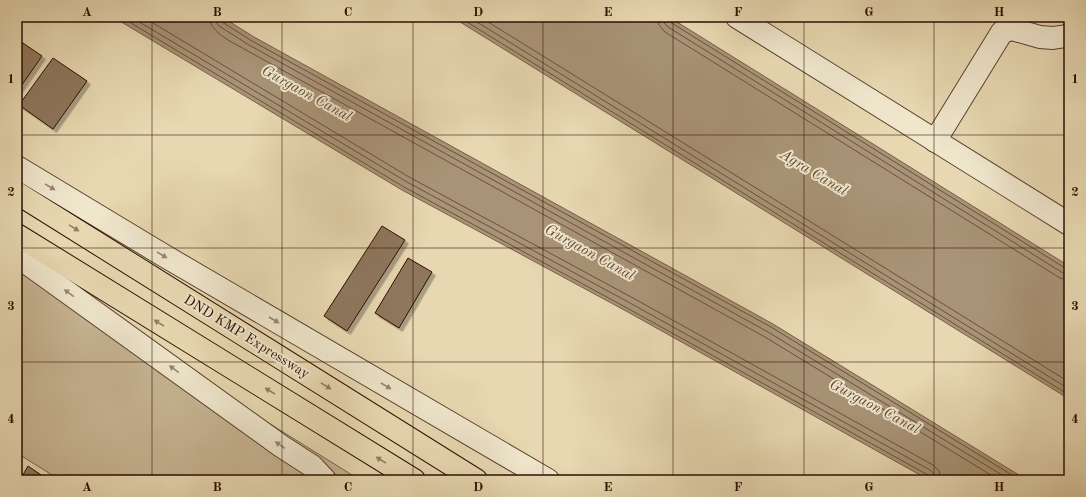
<svg xmlns="http://www.w3.org/2000/svg" width="1086" height="497" font-family="'Old Standard TT',serif">
<style>
.green{fill:#c7b593;stroke:#7a614a}
.water{fill:#a89376;stroke:#775d48}
.lines{fill:none;stroke-linecap:round;stroke-linejoin:round}
.shore{stroke:#6a503c;stroke-width:1}
.building{fill:#8e775d;stroke:#2d0d02;filter:url(#shadow)}
.minor-casing{stroke:#5c402e;stroke-width:24}
.highway-casing{stroke:#2d0d02;stroke-width:24}
.minor{stroke:#efe6cc;stroke-width:22}
.highway{stroke:#e7d8b1;stroke-width:22}
.oneway{fill:#988471}
.oneway2{fill:#937d62}
.grid{fill:none;stroke:#2d0d02;stroke-width:1;stroke-opacity:0.55}
.labels{text-anchor:middle;stroke-width:4;stroke-linejoin:round;paint-order:stroke}
.street-label{font-size:14px;fill:#2d0d02;stroke:#efe6cc}
.water-label{font-size:15px;font-style:italic;fill:#644936;stroke:#efe6cc}
.neatline{fill:none;stroke:#2d0d02;stroke-width:1.5}
.grid-label{font-size:13px;text-anchor:middle;font-weight:bold;fill:#2d0d02}
</style>
<defs>
<filter id="shadow"><feDropShadow dx="3.5" dy="3.5" stdDeviation="0" flood-color="#0004"/></filter>
</defs>
<rect width="100%" height="100%" fill="#e7d8b1"/>
<filter id="stains"><feTurbulence type="fractalNoise" baseFrequency=".005" numOctaves="4"/><feColorMatrix values="0 0 0 0 .2 0 0 0 0 .09 0 0 0 0 .02 0 0 0 .5 -.17"/></filter>
<radialGradient id="worn" r=".72"><stop offset=".6" stop-color="#630" stop-opacity="0"/><stop offset="1" stop-color="#630" stop-opacity=".3"/></radialGradient>
<polygon class="green" points="17,266 360,480 60,480 17,453"/>
<g class="water">
<polygon points="113,17 222,17 254,37 773,324 1027,480 929,480 626,311 402,190"/>
<polygon points="452,17 669,17 1069,266 1069,399"/>
</g>
<g class="lines">
<g class="shore">
<polyline points="121,17 404,187 627,308 928,475 930,480"/>
<polyline points="131,17 407,182 630,303 930,470 934,474 935,480"/>
<polyline points="143,17 409,177 633,298 933,465 939,471 941,480"/>
<path d="M209,17c1,16 25,26 37,33l519,287 234,143"/>
<polyline points="215,17 216,22 219,26 249,45 768,332 1010,480"/>
<polyline points="220,17 222,22 252,41 771,327 1020,480"/>
<polyline points="459,17 1069,395"/>
<polyline points="469,17 1069,389"/>
<polyline points="480,17 1069,382"/>
<polyline points="657,17 659,25 665,32 1060,278 1069,280"/>
<polyline points="663,17 664,23 668,27 1063,273 1069,274"/>
<polyline points="668,17 670,22 1065,268 1069,269"/>
</g>
</g>
<g class="building">
<polygon points="17,39 42,56 17,92"/>
<polygon points="53,58 87,81 53,129 19,105"/>
<polygon points="382,226 405,240 347,331 324,316"/>
<polygon points="408,258 432,272 399,328 375,313"/>
<polygon points="28,466 44,477 42,480 20,480"/>
</g>
<g class="lines">
<defs>
<g id="minor">
<polyline points="737,17 1069,224"/>
<polyline points="935,141 1002,32 1012,29 1040,37 1053,38 1066,36 1069,35"/>
<polyline points="17,167 163,255 548,480"/>
<polyline points="17,256 281,446 312,466 325,480"/>
</g>
<g id="highway">
<polyline points="17,193 476,480"/>
<polyline points="17,235 414,480"/>
</g>
</defs>
<use href="#minor" class="minor-casing"/>
<use href="#highway" class="highway-casing"/>
<use href="#minor" class="minor"/>
<use href="#highway" class="highway"/>
</g>
<defs><path id="oneway-solid" d="M-6-.8H1V-3.2L6.5 0L1 3.2V.8H-6Z"/></defs>
<g class="oneway">
<use href="#oneway-solid" transform="translate(50 187) rotate(31)"/>
<use href="#oneway-solid" transform="translate(162 255) rotate(31)"/>
<use href="#oneway-solid" transform="translate(69 293) rotate(-144)"/>
<use href="#oneway-solid" transform="translate(274 320) rotate(30)"/>
<use href="#oneway-solid" transform="translate(174 369) rotate(-144)"/>
<use href="#oneway-solid" transform="translate(386 386) rotate(30)"/>
<use href="#oneway-solid" transform="translate(280 445) rotate(-145)"/>
</g>
<g class="oneway2">
<use href="#oneway-solid" transform="translate(74 228) rotate(32)"/>
<use href="#oneway-solid" transform="translate(159 323) rotate(-148)"/>
<use href="#oneway-solid" transform="translate(326 386) rotate(32)"/>
<use href="#oneway-solid" transform="translate(270 391) rotate(-148)"/>
<use href="#oneway-solid" transform="translate(381 460) rotate(-148)"/>
</g>
<path class="grid" d="M152,17v463M282,17v463M413,17v463M543,17v463M673,17v463M804,17v463M934,17v463M17,135h1052M17,248h1052M17,362h1052"/>
<g class="labels">
<g class="street-label">
<text transform="translate(247 336) rotate(32)" y="5">DND KMP Expressway</text>
</g>
<g class="water-label">
<text transform="translate(307 93) rotate(29)" y="5">Gurgaon Canal</text>
<text transform="translate(814 172) rotate(31)" y="5">Agra Canal</text>
<text transform="translate(590 252) rotate(29)" y="5">Gurgaon Canal</text>
<text transform="translate(875 406) rotate(28)" y="5">Gurgaon Canal</text>
</g>
</g>
<rect width="1086" height="497" fill="none" stroke="#e7d8b1" stroke-width="44"/>
<rect x="22" y="22" width="1042" height="453" class="neatline"/>
<g class="grid-label">
<text x="87" y="16">A</text>
<text x="217" y="16">B</text>
<text x="348" y="16">C</text>
<text x="478" y="16">D</text>
<text x="608" y="16">E</text>
<text x="738" y="16">F</text>
<text x="869" y="16">G</text>
<text x="999" y="16">H</text>
<text x="11" y="83">1</text>
<text x="1075" y="83">1</text>
<text x="11" y="196">2</text>
<text x="1075" y="196">2</text>
<text x="11" y="310">3</text>
<text x="1075" y="310">3</text>
<text x="11" y="423">4</text>
<text x="1075" y="423">4</text>
<text x="87" y="491">A</text>
<text x="217" y="491">B</text>
<text x="348" y="491">C</text>
<text x="478" y="491">D</text>
<text x="608" y="491">E</text>
<text x="738" y="491">F</text>
<text x="869" y="491">G</text>
<text x="999" y="491">H</text>
</g>
<rect width="100%" height="100%" filter="url(#stains)"/>
<rect width="100%" height="100%" fill="url(#worn)"/>
</svg>
